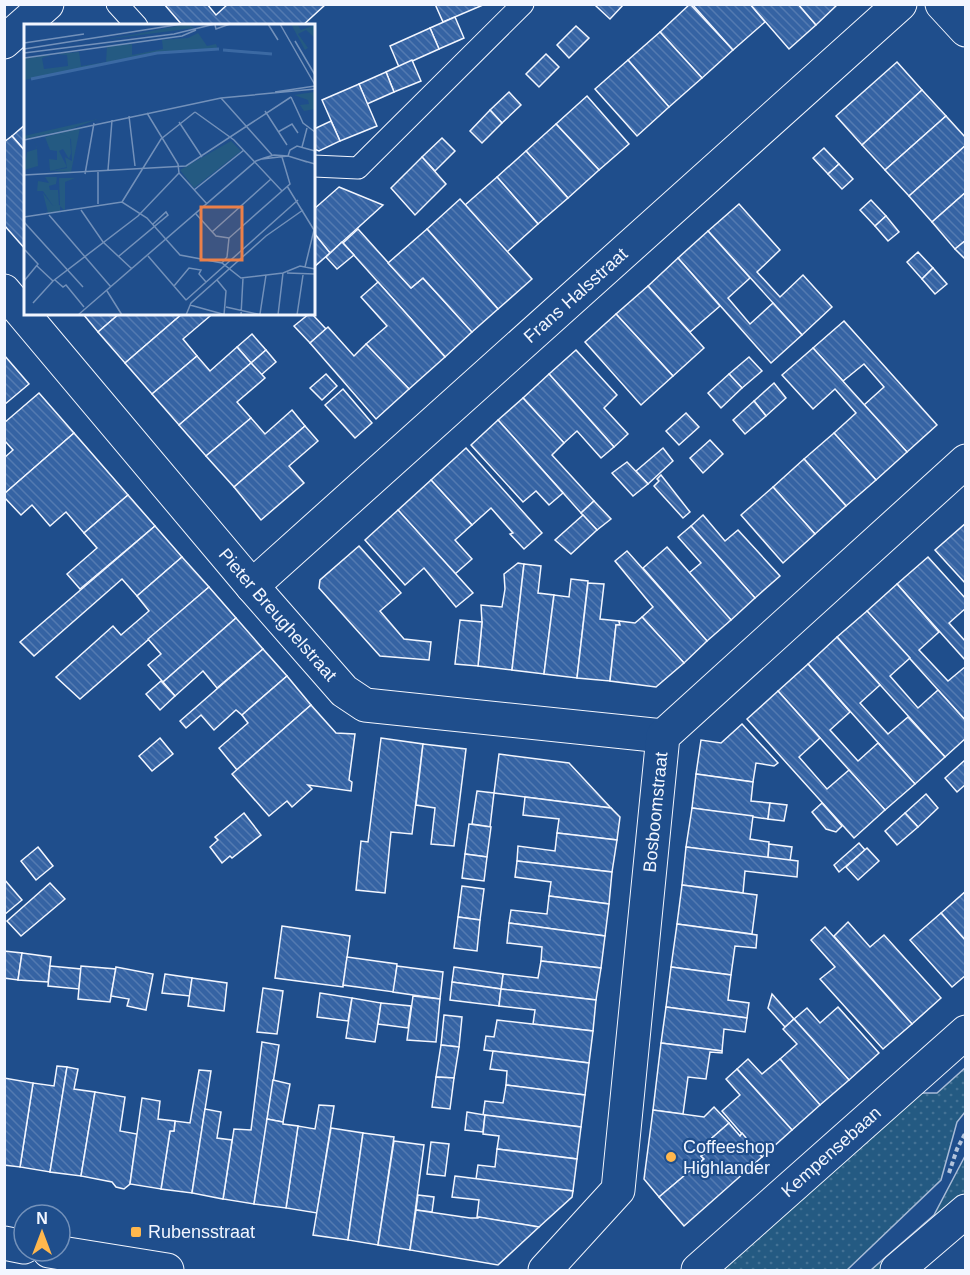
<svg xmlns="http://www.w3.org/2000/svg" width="970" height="1275" font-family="Arial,sans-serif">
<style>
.grass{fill:url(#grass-dots);stroke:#a8bbd7;stroke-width:1.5}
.building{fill:url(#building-back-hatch);stroke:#f2f6ff;stroke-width:1.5}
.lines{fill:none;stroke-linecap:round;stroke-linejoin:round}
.lane-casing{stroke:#f2f6ff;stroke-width:23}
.street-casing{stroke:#f2f6ff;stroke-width:35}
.secondary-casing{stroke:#f2f6ff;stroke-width:35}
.path{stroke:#b3c4dc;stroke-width:4;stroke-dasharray:4.5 3;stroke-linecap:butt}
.lane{stroke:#1f4e8c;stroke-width:21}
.street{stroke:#1f4e8c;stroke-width:33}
.secondary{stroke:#1f4e8c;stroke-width:33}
.poi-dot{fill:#ffb74d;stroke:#1f4e8c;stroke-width:2}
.labels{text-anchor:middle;stroke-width:4.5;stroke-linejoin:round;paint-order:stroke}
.street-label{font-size:18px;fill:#f2f6ff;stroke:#1f4e8c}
.poi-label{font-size:18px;fill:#f2f6ff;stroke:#1f4e8c;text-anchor:start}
.inset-river{fill:none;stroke:#3b69a3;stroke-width:3}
.inset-road{fill:none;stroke:#7391ba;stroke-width:1.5}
.view{fill:#ea8049;fill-opacity:0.15;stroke:#ea8049;stroke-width:3}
.inset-edge{fill:none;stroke:#f2f6ff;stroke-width:3}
</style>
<defs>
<pattern id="grass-dots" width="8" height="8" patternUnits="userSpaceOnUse" patternTransform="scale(1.5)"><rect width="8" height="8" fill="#245a82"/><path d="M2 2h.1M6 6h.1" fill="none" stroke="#447295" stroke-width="1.8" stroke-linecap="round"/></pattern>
<pattern id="building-back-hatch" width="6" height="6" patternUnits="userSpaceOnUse" patternTransform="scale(1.5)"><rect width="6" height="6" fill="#3563a3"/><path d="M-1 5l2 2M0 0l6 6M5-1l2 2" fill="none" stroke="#537ab1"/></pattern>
</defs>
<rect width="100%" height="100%" fill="#1f4e8c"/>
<g class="grass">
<polygon points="965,1068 965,1112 957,1122 941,1180 847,1270 722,1270 918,1093 937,1093"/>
<polygon points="965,1156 965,1199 885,1270 871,1270 934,1215"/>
</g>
<g class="building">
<polygon points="164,4 207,4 216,15 228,4 326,4 302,26 183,26"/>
<polygon points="435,4 483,4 483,5 443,22"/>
<polygon points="598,4 624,4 610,19 596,6"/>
<polygon points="690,4 733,50 702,78 660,32"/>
<polygon points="692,4 750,4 765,22 733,50"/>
<polygon points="750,4 798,4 816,25 789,49"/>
<polygon points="798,4 838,4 816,25"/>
<polygon points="455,17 464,38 439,49 430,28"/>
<polygon points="576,26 589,38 569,58 557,45"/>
<polygon points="430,28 439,49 399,67 390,46"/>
<polygon points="660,32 702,78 669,107 628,60"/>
<polygon points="546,54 559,67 539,87 526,74"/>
<polygon points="412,60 421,81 394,92 386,72"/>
<polygon points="628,60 669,107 637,136 595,89"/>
<polygon points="897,62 922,90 862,145 836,116"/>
<polygon points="386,72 394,92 367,104 359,84"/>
<polygon points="359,84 377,126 340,141 322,100"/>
<polygon points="922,90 946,116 885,170 862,145"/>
<polygon points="509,92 521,105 502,123 490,110"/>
<polygon points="587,96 629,144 599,170 556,124"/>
<polygon points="490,110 502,123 482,143 470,131"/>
<polygon points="946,116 966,138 966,145 909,196 885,170"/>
<polygon points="331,121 340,141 319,151 314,149 314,129"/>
<polygon points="26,124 26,152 12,136"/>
<polygon points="556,124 599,170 568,198 526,151"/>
<polygon points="12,136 26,152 26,250 4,225 4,142"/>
<polygon points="442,138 455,151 435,171 422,157"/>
<polygon points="966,145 966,192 932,222 909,196"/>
<polygon points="824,148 839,164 828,174 813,158"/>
<polygon points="526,151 568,198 538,224 497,177"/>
<polygon points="422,157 446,184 415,215 391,188"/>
<polygon points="839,164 853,179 842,189 828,174"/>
<polygon points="497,177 538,224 507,252 465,205"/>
<polygon points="339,187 383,205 330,253 314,234 314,209"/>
<polygon points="966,192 966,240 955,249 932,222"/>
<polygon points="460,199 532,279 498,309 427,229"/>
<polygon points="871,200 886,216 875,226 860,210"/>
<polygon points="739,204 780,250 757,272 780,297 803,275 832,307 802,335 708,231"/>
<polygon points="886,216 899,232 888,241 875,226"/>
<polygon points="358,229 411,288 423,278 472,332 445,357 343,243"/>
<polygon points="427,229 498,309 472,332 423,278 411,288 388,263"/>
<polygon points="708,231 750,278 728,298 750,324 773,303 802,335 771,363 678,258"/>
<polygon points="314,233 330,253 314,267"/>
<polygon points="966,240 966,260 955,249"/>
<polygon points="342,242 354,255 337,269 326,257"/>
<polygon points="918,252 933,268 922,279 907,262"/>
<polygon points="678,258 720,306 690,332 648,286"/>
<polygon points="933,268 947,284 935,294 922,279"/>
<polygon points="378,282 445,357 409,389 366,344 387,326 361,297"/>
<polygon points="648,286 704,348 673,376 616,314"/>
<polygon points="83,314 119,314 98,332"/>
<polygon points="119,314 182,314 125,363 98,332"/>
<polygon points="182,314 208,314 210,316 183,339 197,356 152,394 125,363"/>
<polygon points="309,314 312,314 326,329 310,343 294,326"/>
<polygon points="616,314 673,376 641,405 585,342"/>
<polygon points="844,321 937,425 907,452 864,405 884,387 864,364 843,381 813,348"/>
<polygon points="328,327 354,356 366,344 409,389 376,419 310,343"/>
<polygon points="252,334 266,350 251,363 237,347"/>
<polygon points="237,347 251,363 179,425 152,394 197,356 210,371"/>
<polygon points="813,348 907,452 876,480 834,433 856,413 835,389 813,409 782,375"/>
<polygon points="266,350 276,362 261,375 251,363"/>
<polygon points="576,350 617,395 604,408 628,434 614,447 549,374"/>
<polygon points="4,355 29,384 4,405"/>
<polygon points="749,357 762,371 742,388 729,374"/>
<polygon points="251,363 265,378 237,402 251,418 206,456 179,425"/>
<polygon points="326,374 337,386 322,400 310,388"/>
<polygon points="549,374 614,447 601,458 577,431 564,443 523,398"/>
<polygon points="729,374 742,388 721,408 708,393"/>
<polygon points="774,383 786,398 766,416 754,401"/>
<polygon points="343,389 372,423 355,438 325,405"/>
<polygon points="39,393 74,433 4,494 4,458 13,450 4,440 4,423"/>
<polygon points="523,398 564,443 552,455 594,501 581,513 498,420"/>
<polygon points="754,401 766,416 745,434 733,420"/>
<polygon points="292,410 305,426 234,487 206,456 251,418 265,434"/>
<polygon points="686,413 699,427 679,445 666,431"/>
<polygon points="498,420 563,493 549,505 536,491 523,502 471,445"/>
<polygon points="305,426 318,441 289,466 304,483 261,520 234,487"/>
<polygon points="74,433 128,495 84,533 66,512 50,526 32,505 21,515 4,497 4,494"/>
<polygon points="834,433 876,480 846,506 804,459"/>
<polygon points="710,440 723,454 703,473 690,458"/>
<polygon points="466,448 542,533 524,549 510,534 513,533 491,508 472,525 431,480"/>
<polygon points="663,448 673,461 648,484 636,471"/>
<polygon points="804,459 846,506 815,534 773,487"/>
<polygon points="627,462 648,484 633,496 612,473"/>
<polygon points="661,475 690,512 683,518 654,486 659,481 657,479"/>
<polygon points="431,480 472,525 455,540 472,559 455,574 398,510"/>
<polygon points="773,487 815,534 783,563 741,515"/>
<polygon points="128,495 155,526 80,589 67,574 97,548 84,533"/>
<polygon points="594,501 611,519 597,530 581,513"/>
<polygon points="398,510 473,593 456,607 424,568 405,585 365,540"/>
<polygon points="583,515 597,530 571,554 555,540"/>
<polygon points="703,515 725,541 738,530 780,576 755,598 691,526"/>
<polygon points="966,523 966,584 935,550"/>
<polygon points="155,526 182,557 137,596 122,579 34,656 20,642"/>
<polygon points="691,526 755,598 731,620 689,573 701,563 678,537"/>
<polygon points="359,546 401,593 380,611 404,639 431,642 429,660 380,656 319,588 320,580"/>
<polygon points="667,547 731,620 707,641 643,568"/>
<polygon points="627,551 707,641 684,663 642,617 653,607 615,561"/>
<polygon points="182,557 209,587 80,699 56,677 113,626 121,635 149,611 137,596"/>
<polygon points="928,557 966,599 966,608 949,623 966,642 966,661 897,584"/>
<polygon points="518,563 524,564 512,670 478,666 482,622 481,605 502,607 505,589 504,574"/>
<polygon points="524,564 541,566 538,593 554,595 544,674 512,670"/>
<polygon points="571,579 588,581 577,678 544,674 554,595 569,597"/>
<polygon points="588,583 604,584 600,619 619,621 620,625 616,625 610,681 577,678"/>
<polygon points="897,584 939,632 919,650 948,681 966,666 966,721 867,611"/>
<polygon points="209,587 236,618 163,682 148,665 161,654 148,639"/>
<polygon points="867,611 910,658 890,676 918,708 938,690 966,721 966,738 945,757 837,637"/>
<polygon points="642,617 684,663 656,687 610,681 616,625 620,625 619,621 635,623"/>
<polygon points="236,618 263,649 217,688 203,671 175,696 163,682"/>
<polygon points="460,620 482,622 478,666 455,664"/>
<polygon points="837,637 880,685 860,703 888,734 908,717 945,757 915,784 808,664"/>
<polygon points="263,649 287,676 242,715 236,710 214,730 201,715 186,728 180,721"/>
<polygon points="808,664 850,712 830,730 858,761 878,743 915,784 885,810 778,691"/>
<polygon points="287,676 311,705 237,770 219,748 248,723 242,715"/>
<polygon points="161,681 175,696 160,710 146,694"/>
<polygon points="778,691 820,738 799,757 827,789 849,770 885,810 854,838 747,719"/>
<polygon points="311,705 336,733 355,734 349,780 352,782 351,791 308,785 312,789 292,807 287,801 269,816 232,774"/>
<polygon points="742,724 778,763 774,766 756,763 753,782 696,774 701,740 721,743"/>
<polygon points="160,738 173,754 152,771 139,756"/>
<polygon points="381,738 423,744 412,834 391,832 385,893 356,890 361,841 368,842"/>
<polygon points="423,744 466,749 454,846 431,844 435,808 416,805"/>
<polygon points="499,754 569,763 611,808 494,793"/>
<polygon points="965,760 966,784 957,792 945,778"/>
<polygon points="696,774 753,782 751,801 770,803 768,819 692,808"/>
<polygon points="477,791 494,793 490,827 472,824"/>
<polygon points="926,794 938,808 918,827 905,813"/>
<polygon points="525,797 611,808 620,817 617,840 557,833 559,819 523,815"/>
<polygon points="770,803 787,805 784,821 768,819"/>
<polygon points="822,803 842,826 836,832 826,829 812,812"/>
<polygon points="692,808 753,816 750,839 769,842 768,858 686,847"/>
<polygon points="244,813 261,835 232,858 230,856 222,863 210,847 218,840 215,837"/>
<polygon points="905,813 918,827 897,845 885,831"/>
<polygon points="469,824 491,827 487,857 465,854"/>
<polygon points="557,833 617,840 612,872 517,861 518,846 555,851"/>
<polygon points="859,843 865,850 839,872 834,865"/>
<polygon points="769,844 792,847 790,861 768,858"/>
<polygon points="38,847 53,866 36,880 21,861"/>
<polygon points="686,847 798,861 797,877 745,871 743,893 682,885"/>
<polygon points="867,848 879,861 858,880 846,867"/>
<polygon points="465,854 487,857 484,881 462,878"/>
<polygon points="517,861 612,872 609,904 549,896 551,882 515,877"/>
<polygon points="4,879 22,900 4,915"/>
<polygon points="50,883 65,899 21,936 7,921"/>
<polygon points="682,885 757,895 752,934 677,924"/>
<polygon points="462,886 484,889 480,920 458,917"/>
<polygon points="966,891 966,941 941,913"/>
<polygon points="549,896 609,904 605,936 509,923 511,910 547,914"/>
<polygon points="941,913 966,941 966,975 952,987 910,940"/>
<polygon points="458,917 480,920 477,951 454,948"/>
<polygon points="848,922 870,947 884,935 941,998 912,1024 834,936"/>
<polygon points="509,923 605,936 601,968 541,961 542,947 507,943"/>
<polygon points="677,924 757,935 756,948 735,946 731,975 671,967"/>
<polygon points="282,926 350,936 343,987 275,978"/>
<polygon points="825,927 912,1024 883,1049 820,979 835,967 811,940"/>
<polygon points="4,951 22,953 18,980 4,978"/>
<polygon points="22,953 51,957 48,982 18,980"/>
<polygon points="347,957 397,964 394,992 343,985"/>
<polygon points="541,961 601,968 596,1000 501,989 503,974 538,978"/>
<polygon points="50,966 81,969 79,989 48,986"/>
<polygon points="81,966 116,969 110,1002 78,999"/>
<polygon points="397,966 443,972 440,999 393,992"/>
<polygon points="116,967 153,974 146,1010 127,1006 129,999 111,996"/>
<polygon points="454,967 503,974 501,989 452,982"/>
<polygon points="671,967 731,975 728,1000 749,1003 747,1018 666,1007"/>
<polygon points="165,974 192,978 190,996 162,993"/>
<polygon points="192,978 227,983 224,1011 188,1006"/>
<polygon points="452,982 501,989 499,1006 450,1000"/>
<polygon points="263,988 283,991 277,1034 257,1032"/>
<polygon points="501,989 596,1000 593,1031 533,1024 535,1010 499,1006"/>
<polygon points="320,993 352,998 348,1021 317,1017"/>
<polygon points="772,994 794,1019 785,1027 768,1008"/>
<polygon points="413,996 440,999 436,1042 407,1040"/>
<polygon points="352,998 381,1003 375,1042 346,1038"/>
<polygon points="381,1003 411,1006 408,1028 378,1024"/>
<polygon points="666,1007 747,1018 745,1032 724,1029 722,1051 661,1043"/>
<polygon points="838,1007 879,1053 849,1080 794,1019 807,1008 820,1023"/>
<polygon points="444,1015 462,1017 459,1047 441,1045"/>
<polygon points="794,1019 849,1080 820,1105 780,1059 797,1044 783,1029"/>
<polygon points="497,1020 593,1031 589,1063 484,1050 486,1036 494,1037"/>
<polygon points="262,1042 279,1045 254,1204 223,1199 234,1129 251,1130"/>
<polygon points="661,1043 722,1051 722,1053 710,1052 706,1079 688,1077 683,1114 653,1110"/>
<polygon points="441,1045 459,1047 454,1078 436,1077"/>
<polygon points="493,1051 589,1063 585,1095 506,1085 507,1071 490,1069"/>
<polygon points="748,1059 762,1074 780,1059 820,1105 792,1130 737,1069"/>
<polygon points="57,1066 67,1067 50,1172 20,1167 33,1083 54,1086"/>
<polygon points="67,1067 78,1069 74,1089 95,1092 81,1176 50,1172"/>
<polygon points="737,1069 792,1130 762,1157 722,1111 740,1095 726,1079"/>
<polygon points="199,1070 211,1071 192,1193 161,1189 170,1131 174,1131 175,1121 190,1123"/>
<polygon points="436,1077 454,1078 450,1109 432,1107"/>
<polygon points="4,1078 33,1083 20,1167 4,1165"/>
<polygon points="273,1080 290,1084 283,1122 267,1119"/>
<polygon points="506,1085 585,1095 581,1127 483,1115 485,1101 503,1103"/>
<polygon points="95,1092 125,1097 120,1131 137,1134 130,1184 124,1189 116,1187 112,1182 81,1176"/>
<polygon points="142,1098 160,1101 158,1119 175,1121 174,1131 170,1131 161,1189 130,1184"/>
<polygon points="319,1105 334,1106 317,1213 286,1208 298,1126 315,1129"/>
<polygon points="714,1107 729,1123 705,1144 704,1154 701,1156 704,1159 659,1197 644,1179 653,1110 704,1117"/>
<polygon points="205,1109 221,1112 217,1138 232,1140 223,1199 192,1193"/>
<polygon points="467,1112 485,1115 483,1132 465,1130"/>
<polygon points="485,1115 581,1127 577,1159 497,1149 499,1136 483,1134"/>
<polygon points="267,1119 283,1122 283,1124 298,1126 286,1208 254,1204"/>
<polygon points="729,1123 740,1136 742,1133 762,1157 684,1226 659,1197 704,1159 701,1156 704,1154 705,1144"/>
<polygon points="331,1128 363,1133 348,1240 313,1235"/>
<polygon points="363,1133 394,1137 378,1245 348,1240"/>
<polygon points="394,1141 424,1145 410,1250 378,1245"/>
<polygon points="431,1142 449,1144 445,1176 427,1174"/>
<polygon points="497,1149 577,1159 573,1191 476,1179 478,1165 495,1167"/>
<polygon points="455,1176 573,1191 572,1197 539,1227 477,1217 479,1200 452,1197"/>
<polygon points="418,1195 434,1197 432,1212 416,1210"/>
<polygon points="416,1210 470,1218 478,1218 479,1217 539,1227 498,1265 410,1250"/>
</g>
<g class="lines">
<defs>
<g id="lane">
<polyline points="117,4 137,26"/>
<polyline points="314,166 358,168 523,4"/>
</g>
<g id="street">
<polyline points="942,4 966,30"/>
<path id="s1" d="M4,291l248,295 92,105 21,14 298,31"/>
<path id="s2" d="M252,586l648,-582"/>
<path id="s3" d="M545,1270l73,-80 45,-454 303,-275"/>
<path id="s4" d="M698,1270l268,-238"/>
<polyline points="897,1270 966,1211"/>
</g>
<g id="secondary">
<polyline points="4,42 47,4"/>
<polyline points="4,1243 24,1247"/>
<polyline points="49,1251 167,1270"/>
</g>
</defs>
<use href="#lane" class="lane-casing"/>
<use href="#street" class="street-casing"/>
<use href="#secondary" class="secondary-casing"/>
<polyline class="path" points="949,1173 957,1149 966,1132"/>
<use href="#lane" class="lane"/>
<use href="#street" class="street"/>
<use href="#secondary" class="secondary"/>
</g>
<g class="poi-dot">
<circle cx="671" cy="1157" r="6"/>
<rect x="130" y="1226" width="12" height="12" rx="3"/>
</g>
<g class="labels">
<g class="street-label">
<text dy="6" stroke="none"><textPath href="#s2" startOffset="435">Frans Halsstraat</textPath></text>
<text dy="6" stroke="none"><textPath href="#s1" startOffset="424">Pieter Breughelstraat</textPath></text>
<text dy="6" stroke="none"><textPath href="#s3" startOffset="488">Bosboomstraat</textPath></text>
<text dy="6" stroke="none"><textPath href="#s4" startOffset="178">Kempensebaan</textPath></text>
</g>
<g class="poi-label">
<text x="683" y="1153">Coffeeshop<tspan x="683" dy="21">Highlander</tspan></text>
<text x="148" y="1238">Rubensstraat</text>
</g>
</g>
<g transform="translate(24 24)">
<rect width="291" height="291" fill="#1f4e8c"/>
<path d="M163,0l7,4 -92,12 29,-5zM267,0h6l4,6 14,-5v13l-9,-8 -8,4 10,14 -3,2zM36,109l10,5 1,15 -2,6 -6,-10 -4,2 8,16 -17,4 -1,-12 8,1v-9l-7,-1 -5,-13zM10,115l3,9 1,18 -14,4 3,-18 10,-3zM207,117l10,10 -47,37 -14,-18zM21,153h12l-1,7 -7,2 1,4h8l1,16h-6l-10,-15h-6l1,-10 11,2z" fill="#245a82"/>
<path d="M174,9l9,13 9,-2 2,6 -54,3 -140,27v-22l28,-3 -10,3 2,11 24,-3 -1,-11 -12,-1 24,-2 2,14 25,-4 1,-16 25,-2v11l31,-6 -1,-9 26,-2zM290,68l1,17 -11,2 -4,-6 9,-1 -1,-4 -14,-5zM74,95l-27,10 -47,10v-3zM56,104l-9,44 -20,-1 16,-3 -2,-11 7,4 -1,-22 -11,-6zM35,154h16l-10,4v29l-5,-5v5l-12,2 -5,-20 10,13 7,-1z" fill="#245a82"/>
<path class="inset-river" d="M199,26l49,4M7,55l126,-26 62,-4"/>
<path class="inset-road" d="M244,0l10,16M256,0l35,61M191,1l1,4 14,-5M271,17l20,34M0,19l60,-9M0,25l158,-25M0,29l150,-19 41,-10M0,34l158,-22 14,-6M251,68l40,-6M267,73l12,26 12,9M197,74l51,57M241,87l22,34M171,88l39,28 48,51M123,89l31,51 1,9 28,31M105,92l6,50M155,98l23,35M254,108l14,-8 6,9M0,116l197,-42 94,-9M278,123l5,-19M277,136l-13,-4 2,-6 7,-4 18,5M283,138l-6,-2 14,4M84,146l4,-50M74,148v32M61,150l9,-51M0,151l162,-9 105,-69M263,162l27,44 -9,37M170,166l50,-40M98,178l39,-63 34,-27M57,186l22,32 29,27M172,190l20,22 13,2M25,191l62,72M0,193l98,-15 25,16 33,37 42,8 19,15 42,-5 17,-7 15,3M0,198l59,65M188,208l59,-53M95,232l49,-41 -2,-3 -13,12M124,232l38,44M198,239l5,-6 2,-19 61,-54 -8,-27M13,242l16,15M263,249l28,1M31,256l8,7 3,-2 18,22M193,256l9,11 -2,24M0,257l14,-17 -13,-14M150,262l15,-18 12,2 -2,4 7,8M83,267l15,24M162,276l112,-100M9,279l20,-22 85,-65 41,-43M166,281l36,10M202,283l36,8M236,290l6,-39M54,291l178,-154 8,-3 10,-3 14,1 -26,3M162,291l5,-12 75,-67 37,-26M217,291l2,-37M254,291l5,-42M273,291l6,-40"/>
<path class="view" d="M177,183h41v53h-41z"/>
<rect width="291" height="291" class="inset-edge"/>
</g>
<rect width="970" height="1275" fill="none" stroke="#f2f6ff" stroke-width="12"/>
<g transform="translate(42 1233)"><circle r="28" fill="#1f4e8c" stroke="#7391ba" stroke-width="1.5"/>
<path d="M0-4.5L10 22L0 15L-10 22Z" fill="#ffb74d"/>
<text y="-9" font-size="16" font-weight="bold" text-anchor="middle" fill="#f2f6ff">N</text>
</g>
</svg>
